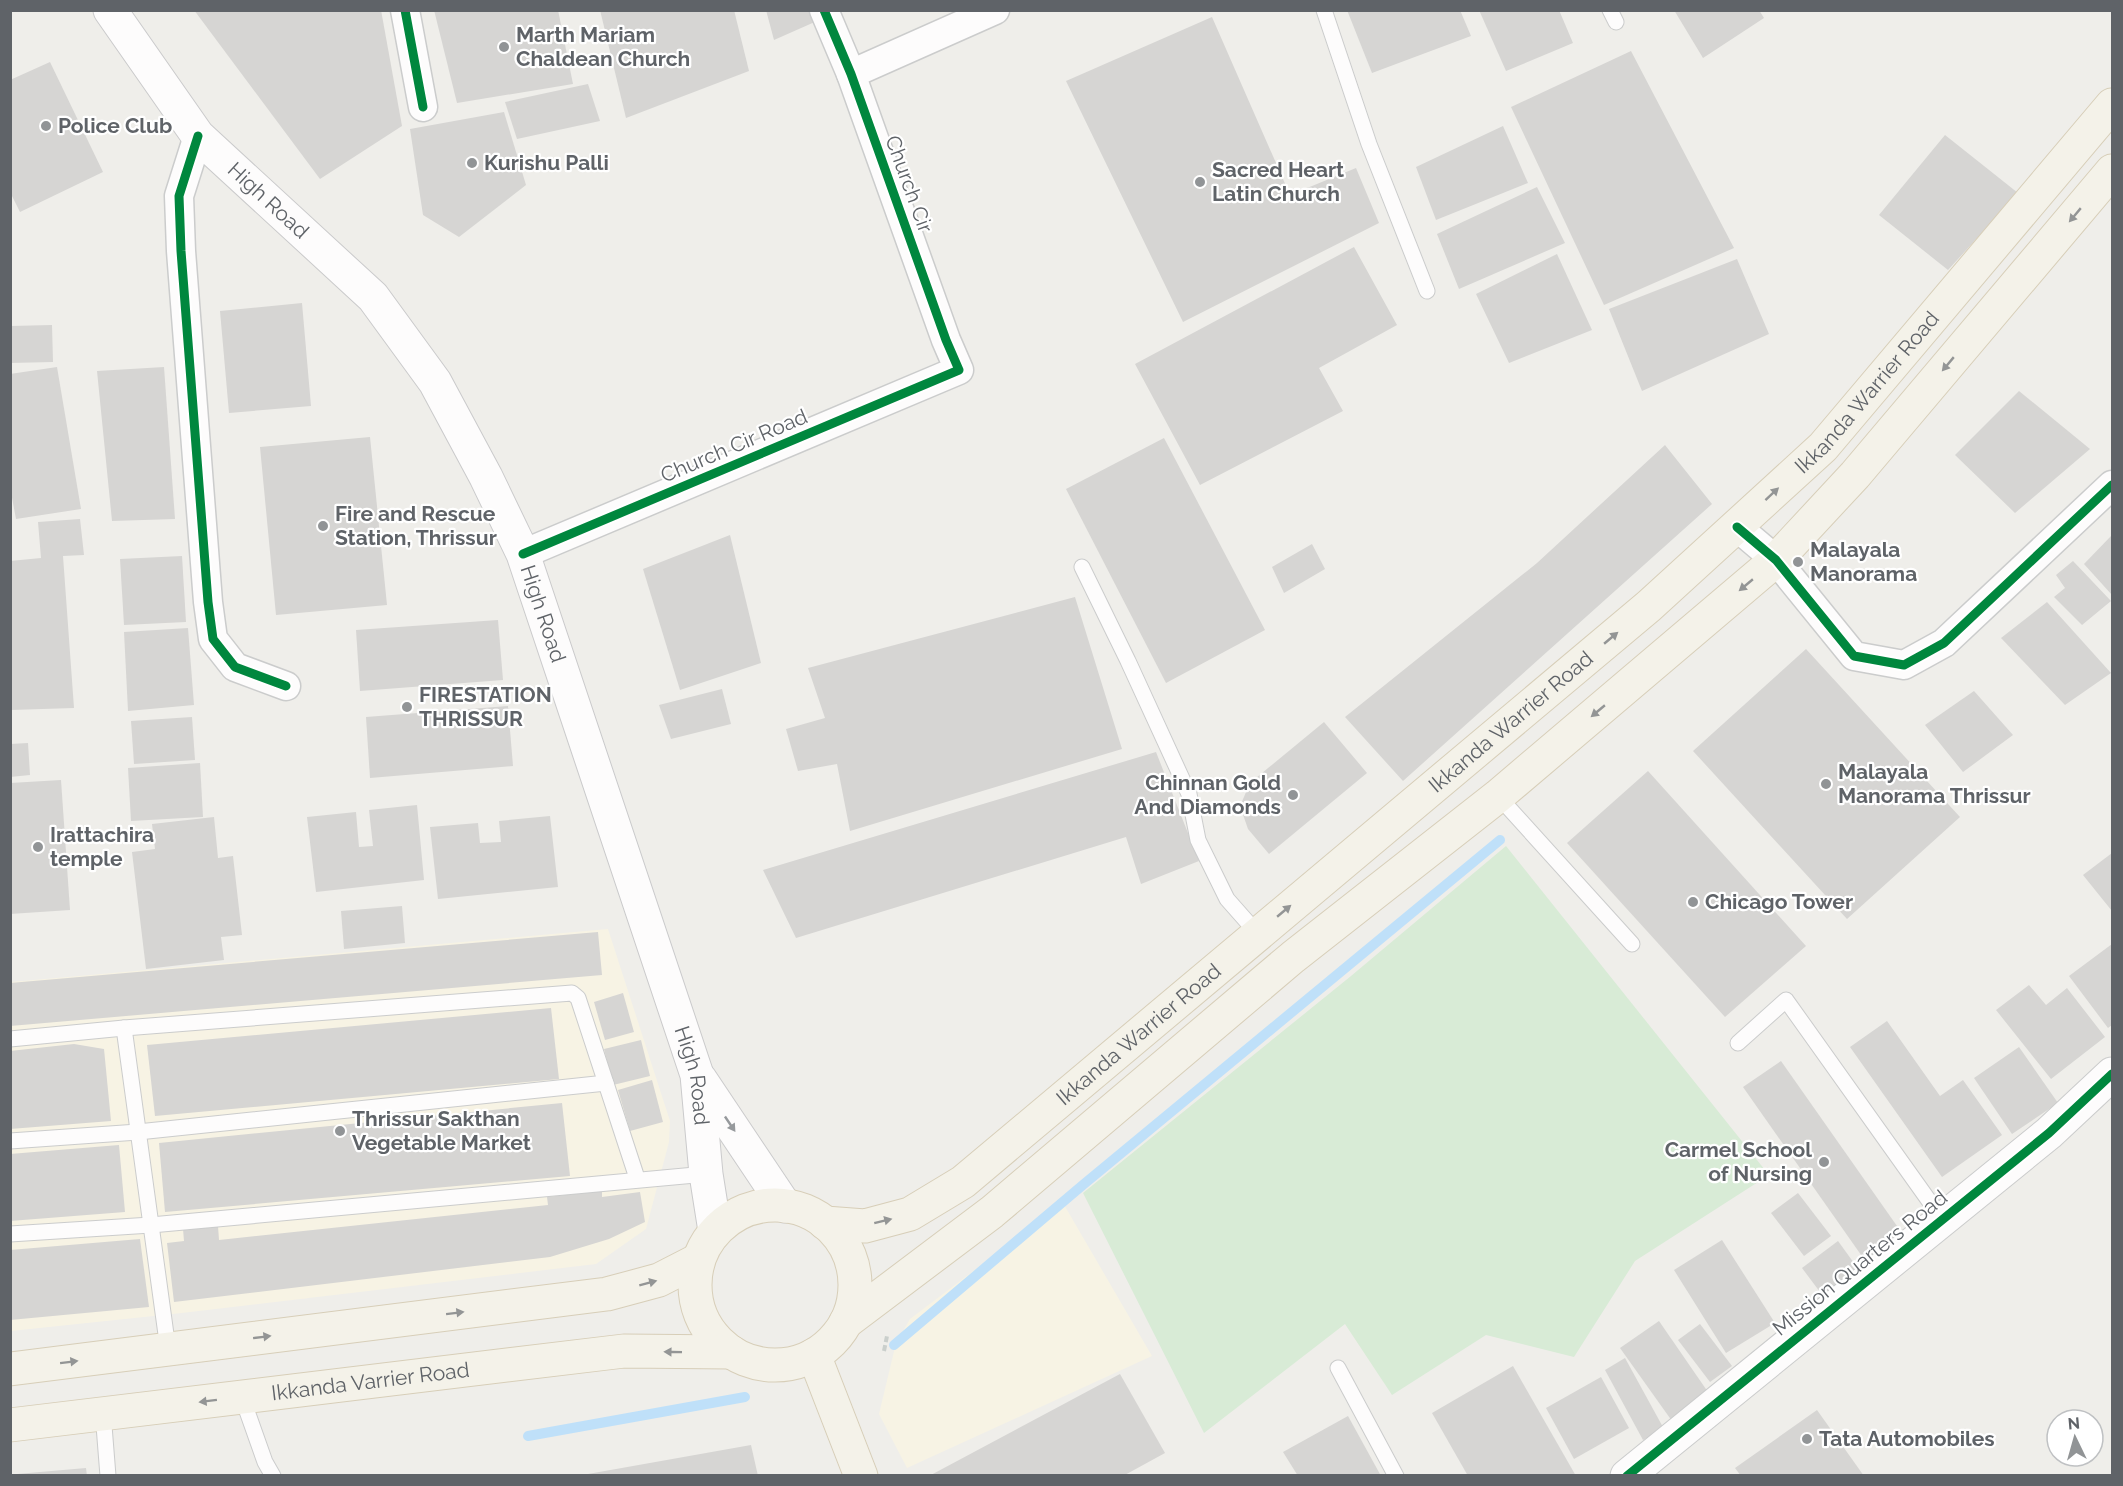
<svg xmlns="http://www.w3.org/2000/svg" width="2123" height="1486" font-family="Raleway,sans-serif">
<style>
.commercial{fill:#f7f3e4}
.green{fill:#d8ebd6}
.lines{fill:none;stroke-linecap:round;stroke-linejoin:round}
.stream{stroke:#bfe0f9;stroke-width:10}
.building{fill:#d6d5d3}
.service-casing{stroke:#cbcccc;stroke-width:17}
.minor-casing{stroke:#cbcccc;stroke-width:31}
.tertiary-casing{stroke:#cbcccc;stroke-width:35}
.secondary-casing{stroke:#cacacb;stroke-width:35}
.primary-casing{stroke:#d7ceb8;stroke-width:35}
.path{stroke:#cacfcc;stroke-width:4;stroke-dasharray:6 3;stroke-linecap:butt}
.service{stroke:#fdfcfc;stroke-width:15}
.minor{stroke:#fdfcfc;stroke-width:28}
.tertiary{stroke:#fdfcfc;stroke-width:33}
.secondary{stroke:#fdfcfc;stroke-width:33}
.primary{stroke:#f4f2e9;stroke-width:33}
.cycleway-casing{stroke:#fff;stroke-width:13}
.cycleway{stroke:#00873e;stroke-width:9}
.oneway{fill:#939595}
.oneway2{fill:#96999c}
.poi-dot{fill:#919496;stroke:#fff;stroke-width:2}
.labels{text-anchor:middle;stroke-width:4.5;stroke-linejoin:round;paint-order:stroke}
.poi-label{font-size:21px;font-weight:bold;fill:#5f6368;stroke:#fff;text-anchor:start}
.street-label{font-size:21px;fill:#5f6368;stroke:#fff}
</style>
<rect width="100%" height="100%" fill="#efeeea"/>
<g class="commercial">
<polygon points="608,929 670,1121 669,1142 646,1229 596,1264 182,1313 11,1331 11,982"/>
<polygon points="1063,1203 1152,1356 907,1468 879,1414 896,1343 910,1319"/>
</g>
<polygon class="green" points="1506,846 1769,1175 1635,1261 1574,1357 1486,1335 1392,1395 1345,1324 1204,1433 1083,1193 1351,976"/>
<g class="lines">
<g class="stream">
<polyline points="894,1345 1084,1184 1500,840"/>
<polyline points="528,1436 745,1397"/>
</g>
</g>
<g class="building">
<polygon points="194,10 381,10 402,126 320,179"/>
<polygon points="434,10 558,10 573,84 457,103"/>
<polygon points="600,10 734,10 749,71 626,118"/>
<polygon points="766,10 813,10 817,21 774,40"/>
<polygon points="1347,10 1460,10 1471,36 1372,73"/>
<polygon points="1479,10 1559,10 1573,43 1506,71"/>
<polygon points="1674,10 1759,10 1764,18 1703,58"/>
<polygon points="1212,17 1290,195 1356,168 1379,223 1183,322 1066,81"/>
<polygon points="1631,51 1734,248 1604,305 1511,107"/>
<polygon points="50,62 103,172 20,212 10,192 10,80"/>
<polygon points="588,84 600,121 517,139 505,102"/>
<polygon points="504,112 526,185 459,237 423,215 410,129"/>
<polygon points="1503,126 1528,183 1436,220 1416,167"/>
<polygon points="1945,135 2018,193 1948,270 1879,215"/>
<polygon points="1537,187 1565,243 1459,289 1437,234"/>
<polygon points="1354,247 1397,325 1319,368 1343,411 1200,485 1135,364"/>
<polygon points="1557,254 1592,330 1509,363 1476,294"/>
<polygon points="1737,259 1769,334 1642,391 1609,309"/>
<polygon points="302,303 311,406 229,413 220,311"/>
<polygon points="52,325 53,362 10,363 10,326"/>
<polygon points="57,367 81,509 16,519 10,487 10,374"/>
<polygon points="164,367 175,519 112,521 97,371"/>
<polygon points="2019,391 2090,449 2015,513 1955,455"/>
<polygon points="370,437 387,605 276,615 260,447"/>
<polygon points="1164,438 1265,630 1166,683 1066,489"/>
<polygon points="1665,445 1712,504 1403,781 1345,717 1537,563"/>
<polygon points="80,519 84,555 63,556 74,708 11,710 10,561 41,558 38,522"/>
<polygon points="730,535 761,663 680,690 643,569"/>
<polygon points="2112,535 2112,595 2084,564"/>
<polygon points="1312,544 1325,569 1284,593 1272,567"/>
<polygon points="182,556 186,622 124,625 120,559"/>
<polygon points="2073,561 2111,601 2082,625 2054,597 2065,588 2056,575"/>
<polygon points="1075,597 1122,749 850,831 837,764 798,771 786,729 825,718 808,668"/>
<polygon points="2047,602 2111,673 2065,705 2001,638"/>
<polygon points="498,620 503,680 360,691 356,630"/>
<polygon points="188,628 194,705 128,711 124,632"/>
<polygon points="1806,649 1960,817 1847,919 1693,751"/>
<polygon points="722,689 731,724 671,739 659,705"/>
<polygon points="1974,691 2013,735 1963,772 1925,725"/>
<polygon points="508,706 513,766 370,778 366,717"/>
<polygon points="192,717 195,760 134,764 131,721"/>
<polygon points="1324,722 1367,773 1269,854 1248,829 1240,806 1250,783"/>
<polygon points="28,743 30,775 10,777 10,744"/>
<polygon points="1156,752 1199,861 1141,884 1126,837 796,938 763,870"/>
<polygon points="200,763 203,817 131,821 128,768"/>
<polygon points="1648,771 1806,946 1725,1017 1567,843"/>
<polygon points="61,780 70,910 10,914 10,783"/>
<polygon points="417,805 424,880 316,892 307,817 356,812 359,847 373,846 369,810"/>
<polygon points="550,816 558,887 438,899 430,827 478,823 480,843 501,842 499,821"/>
<polygon points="214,817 218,858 233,856 242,935 221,937 224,960 146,969 132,852 155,849 152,824"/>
<polygon points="2112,853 2112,911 2083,875"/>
<polygon points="402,906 405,943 344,949 341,911"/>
<polygon points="598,932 602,975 10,1026 10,983"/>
<polygon points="2112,944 2112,1025 2108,1028 2069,976"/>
<polygon points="2029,985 2046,1005 2067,988 2105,1037 2051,1079 1996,1010"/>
<polygon points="623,993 634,1032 605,1040 594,1002"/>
<polygon points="551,1008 559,1079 155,1116 147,1045"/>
<polygon points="1887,1021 1940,1096 1963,1080 2002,1135 1942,1177 1850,1047"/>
<polygon points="641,1040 650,1076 613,1085 604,1049"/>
<polygon points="74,1044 104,1049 111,1121 10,1129 10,1051"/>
<polygon points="2019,1047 2058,1103 2012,1134 1974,1078"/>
<polygon points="1781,1061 1904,1236 1866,1262 1743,1087"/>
<polygon points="652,1080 663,1122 630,1131 618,1090"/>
<polygon points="562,1103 570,1176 165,1212 159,1143"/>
<polygon points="119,1145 125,1212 10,1221 10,1154"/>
<polygon points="602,1191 602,1197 640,1192 645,1222 609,1239 550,1257 174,1302 167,1243 184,1241 183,1229 218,1226 219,1240 548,1205 547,1197"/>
<polygon points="1798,1193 1831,1236 1804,1256 1771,1213"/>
<polygon points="140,1239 149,1307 10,1320 10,1250"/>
<polygon points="1722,1240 1775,1323 1726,1353 1674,1270"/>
<polygon points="1838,1241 1859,1270 1823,1296 1802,1268"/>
<polygon points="1659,1321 1710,1395 1672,1421 1620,1348"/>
<polygon points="1700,1324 1732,1366 1710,1382 1678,1340"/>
<polygon points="1625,1358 1664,1429 1643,1440 1605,1370"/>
<polygon points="1513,1366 1576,1476 1468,1476 1432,1413"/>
<polygon points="1120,1374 1165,1453 1123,1476 929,1476"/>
<polygon points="1601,1377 1629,1428 1574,1459 1546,1408"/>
<polygon points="1817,1410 1864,1476 1741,1476 1735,1468"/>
<polygon points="1348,1416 1381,1476 1298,1476 1283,1452"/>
<polygon points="751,1445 758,1476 588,1476 588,1474"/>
<polygon points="86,1468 87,1476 17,1476 17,1474"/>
</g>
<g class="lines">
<defs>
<g id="service">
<polyline points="1324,10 1369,144 1427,291"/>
<polyline points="1610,10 1616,22"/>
<polyline points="1082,567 1128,661 1189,794 1198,840 1227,899 1257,933"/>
<polyline points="1498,796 1632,944"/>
<polyline points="124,1028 168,1349"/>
<polyline points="10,1039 124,1028 572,993 578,998 636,1175 633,1179"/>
<polyline points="1738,1043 1786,1000 1942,1219"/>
<polyline points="10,1141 138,1132 606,1083"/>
<polyline points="10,1234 151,1225 706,1174"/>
<polyline points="1338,1368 1396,1476"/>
<polyline points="242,1397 265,1462 273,1476"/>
<polyline points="103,1413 108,1476"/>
</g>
<g id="minor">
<polyline points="405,10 423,107"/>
<polyline points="851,74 995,10"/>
<polyline points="198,136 179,196 181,251 208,602 213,639 235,667 286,686"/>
<polyline points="1737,527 1776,560 1854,656 1904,665 1944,643 2112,485"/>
<polyline points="523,554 959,370 946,340 851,74 824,10"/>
</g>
<polyline id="tertiary" points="1627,1476 2049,1133 2112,1074"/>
<g id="secondary">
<path id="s1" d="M110,10l88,126 175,161 62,85 51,95 37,77 174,521 9,99 9,57"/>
<polyline points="700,1079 785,1206"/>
</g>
<g id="primary">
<circle cx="775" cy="1285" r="80"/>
<path id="s2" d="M825,1223l40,3 45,-12 53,-32 686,-576 174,-159 289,-342"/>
<polyline points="846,1322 992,1212 1293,957 1498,796 1776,560 1855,475 2112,171"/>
<polyline points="814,1355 861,1476"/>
<polyline points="10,1369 607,1294 659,1280 698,1260"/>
<path id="s3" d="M10,1425l614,-74 107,1"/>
</g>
</defs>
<use href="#service" class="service-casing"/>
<use href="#minor" class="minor-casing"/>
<use href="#tertiary" class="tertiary-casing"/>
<use href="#secondary" class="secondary-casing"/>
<use href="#primary" class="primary-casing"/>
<polyline class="path" points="884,1351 887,1336"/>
<use href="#service" class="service"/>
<use href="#minor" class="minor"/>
<use href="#tertiary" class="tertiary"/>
<use href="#secondary" class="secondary"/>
<use href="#primary" class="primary"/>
<defs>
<g id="cycleway">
<polyline points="405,10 423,107"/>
<polyline points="198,136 179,196 181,251 208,602 213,639 235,667 286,686"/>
<polyline points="1737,527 1776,560 1854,656 1904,665 1944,643 2112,485"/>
<polyline points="523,554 959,370 946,340 851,74 824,10"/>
<polyline points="1627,1476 2049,1133 2112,1074"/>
</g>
</defs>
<use href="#cycleway" class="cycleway-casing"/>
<use href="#cycleway" class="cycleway"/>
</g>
<defs><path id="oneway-solid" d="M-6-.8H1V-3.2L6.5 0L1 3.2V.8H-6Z" transform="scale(1.5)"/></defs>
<g class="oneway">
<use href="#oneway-solid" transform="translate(2075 215) rotate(130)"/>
<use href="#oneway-solid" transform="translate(1948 364) rotate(130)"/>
<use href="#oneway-solid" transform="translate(1772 494) rotate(-43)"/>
<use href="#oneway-solid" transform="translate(1746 585) rotate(140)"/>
<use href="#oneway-solid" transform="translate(1611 638) rotate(-40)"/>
<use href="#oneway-solid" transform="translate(1598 711) rotate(140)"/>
<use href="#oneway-solid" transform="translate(1284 911) rotate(-40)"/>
<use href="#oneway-solid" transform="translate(883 1221) rotate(-14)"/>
<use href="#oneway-solid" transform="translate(648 1283) rotate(-15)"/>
<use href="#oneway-solid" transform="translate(455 1313) rotate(-7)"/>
<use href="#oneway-solid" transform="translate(262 1337) rotate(-7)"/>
<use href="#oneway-solid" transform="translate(673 1352) rotate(-179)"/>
<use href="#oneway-solid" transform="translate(69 1362) rotate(-7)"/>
<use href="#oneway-solid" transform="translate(208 1401) rotate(173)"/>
</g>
<use class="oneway2" href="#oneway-solid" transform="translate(730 1124) rotate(56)"/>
<g class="poi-dot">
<circle cx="504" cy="47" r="6"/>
<circle cx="46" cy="126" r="6"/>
<circle cx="472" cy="163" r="6"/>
<circle cx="1200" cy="182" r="6"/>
<circle cx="323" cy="526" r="6"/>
<circle cx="1798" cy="562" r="6"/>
<circle cx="407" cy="707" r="6"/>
<circle cx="1826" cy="784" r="6"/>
<circle cx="1293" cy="795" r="6"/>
<circle cx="38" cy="847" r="6"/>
<circle cx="1693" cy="902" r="6"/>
<circle cx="340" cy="1131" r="6"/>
<circle cx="1824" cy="1162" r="6"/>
<circle cx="1807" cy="1439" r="6"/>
</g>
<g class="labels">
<g class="poi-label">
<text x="516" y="42">Marth Mariam<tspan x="516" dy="24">Chaldean Church</tspan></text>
<text x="58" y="133">Police Club</text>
<text x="484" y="170">Kurishu Palli</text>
<text x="1212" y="177">Sacred Heart<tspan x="1212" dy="24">Latin Church</tspan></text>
<text x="335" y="521">Fire and Rescue<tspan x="335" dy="24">Station, Thrissur</tspan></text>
<text x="1810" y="557">Malayala<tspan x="1810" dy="24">Manorama</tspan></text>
<text x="419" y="702">FIRESTATION<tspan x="419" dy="24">THRISSUR</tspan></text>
<text x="1838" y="779">Malayala<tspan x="1838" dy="24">Manorama Thrissur</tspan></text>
<text x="1281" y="790" text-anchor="end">Chinnan Gold<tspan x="1281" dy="24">And Diamonds</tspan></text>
<text x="50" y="842">Irattachira<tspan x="50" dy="24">temple</tspan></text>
<text x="1705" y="909">Chicago Tower</text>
<text x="352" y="1126">Thrissur Sakthan<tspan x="352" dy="24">Vegetable Market</tspan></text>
<text x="1812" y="1157" text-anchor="end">Carmel School<tspan x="1812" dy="24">of Nursing</tspan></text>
<text x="1819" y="1446">Tata Automobiles</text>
</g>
<g class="street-label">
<text transform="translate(909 184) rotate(70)" y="7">Church Cir</text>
<text dy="7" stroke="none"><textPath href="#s1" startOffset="249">High Road</textPath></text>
<text dy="7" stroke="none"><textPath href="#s2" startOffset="1350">Ikkanda Warrier Road</textPath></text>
<text transform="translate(734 446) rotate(-23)" y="7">Church Cir Road</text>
<text dy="7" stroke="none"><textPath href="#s1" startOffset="753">High Road</textPath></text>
<text dy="7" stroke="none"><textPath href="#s2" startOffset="864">Ikkanda Warrier Road</textPath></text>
<text dy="7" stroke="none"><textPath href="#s2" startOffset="378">Ikkanda Warrier Road</textPath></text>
<text dy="7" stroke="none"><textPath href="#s1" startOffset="1239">High Road</textPath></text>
<text transform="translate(1860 1263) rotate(-39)" y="7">Mission Quarters Road</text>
<text dy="7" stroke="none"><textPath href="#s3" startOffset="363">Ikkanda Varrier Road</textPath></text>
</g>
</g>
<rect width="2123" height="1486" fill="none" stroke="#5f6368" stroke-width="24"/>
<g transform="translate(2075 1438) rotate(355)"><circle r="28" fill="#ffffff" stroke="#bfc1c3" stroke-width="1.5"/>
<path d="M0-4.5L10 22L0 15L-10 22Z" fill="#919496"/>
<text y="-9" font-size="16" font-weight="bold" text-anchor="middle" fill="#5f6368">N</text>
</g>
</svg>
